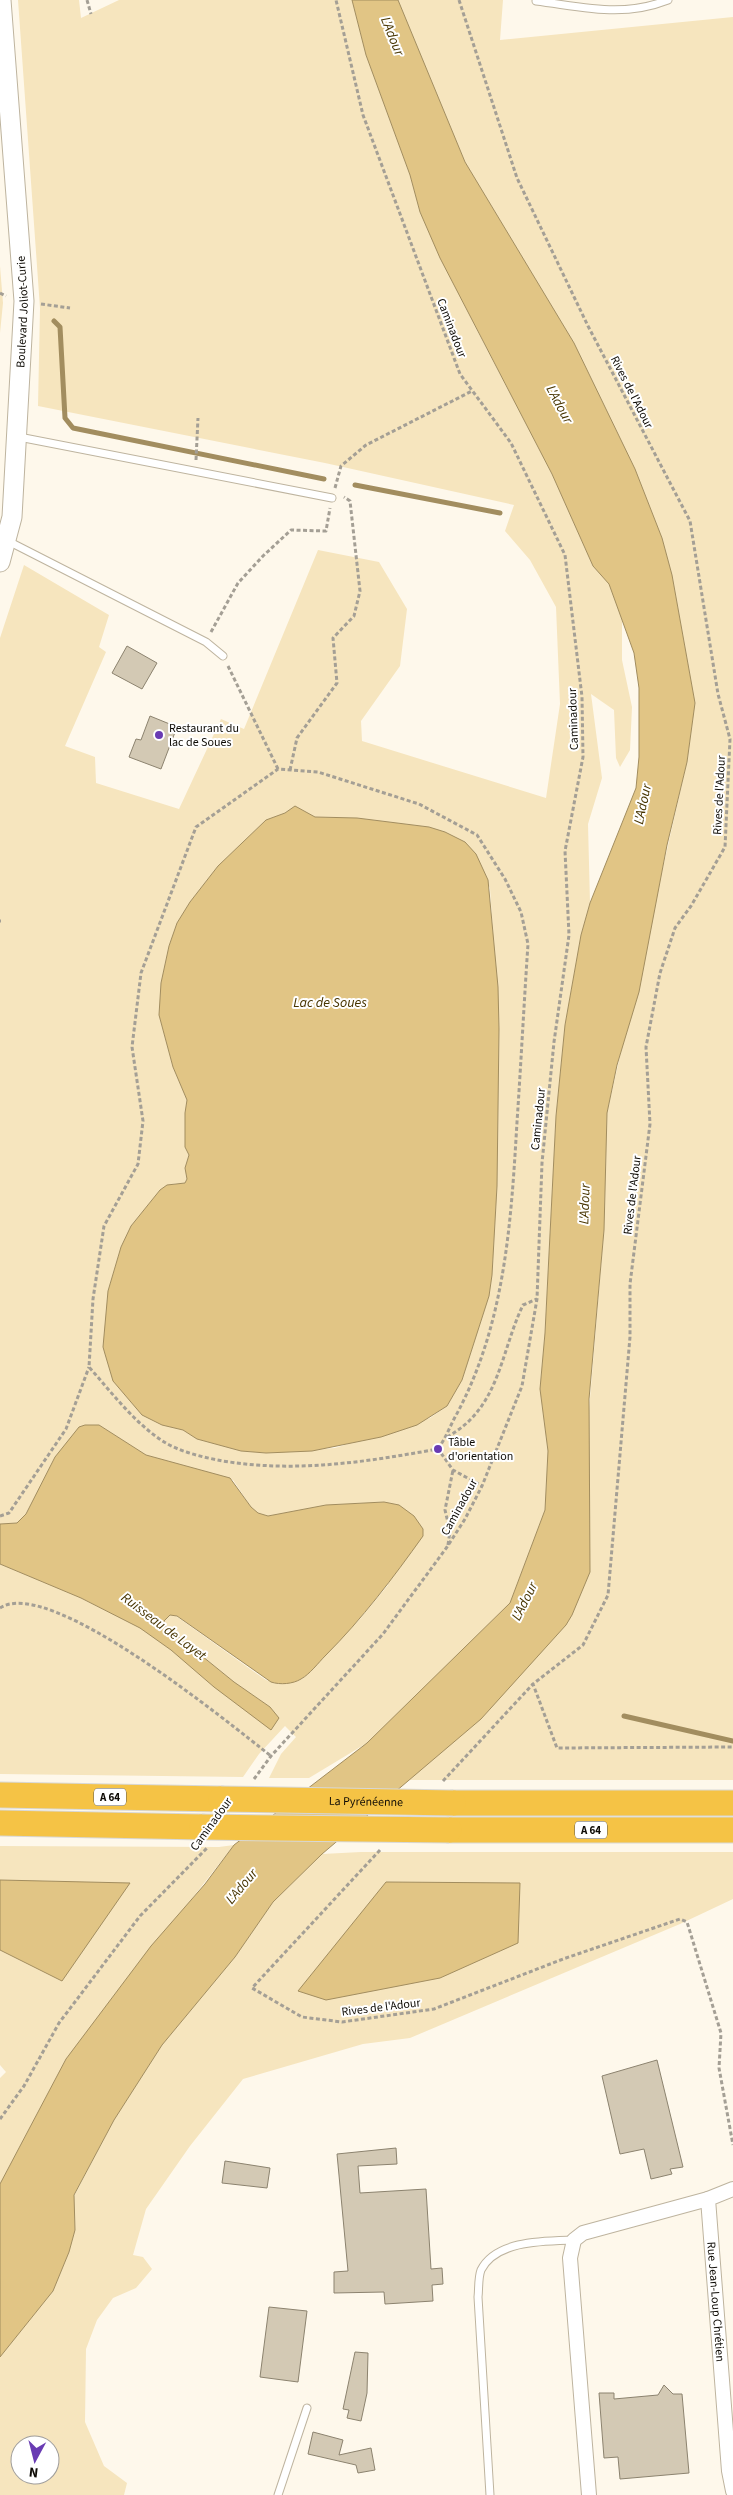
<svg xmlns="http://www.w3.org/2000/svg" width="733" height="2495" font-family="'Source Sans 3',sans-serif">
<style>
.green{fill:#f6e5be;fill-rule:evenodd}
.water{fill:#e1c585;stroke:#a28d5f}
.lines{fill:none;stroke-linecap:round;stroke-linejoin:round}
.stream{stroke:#a28d5f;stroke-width:5}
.building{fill:#d3c9b4;stroke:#8c836f}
.service-casing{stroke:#beb49f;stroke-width:9}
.minor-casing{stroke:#beb49f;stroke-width:16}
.secondary-casing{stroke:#beb49f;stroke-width:21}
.motorway-casing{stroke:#d8d8d7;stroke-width:27}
.path{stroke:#a49f95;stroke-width:3;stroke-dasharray:4 2.5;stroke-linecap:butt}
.service{stroke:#fff;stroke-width:7}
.minor{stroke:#fff;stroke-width:14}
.secondary{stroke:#fff;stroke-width:19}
.motorway{stroke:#f5c345;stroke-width:25}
.motorway-bridge-casing{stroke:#d8d8d7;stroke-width:27;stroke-linecap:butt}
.motorway-bridge{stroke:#f5c345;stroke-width:25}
.poi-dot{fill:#693bb3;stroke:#fff;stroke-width:2}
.labels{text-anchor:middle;stroke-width:4;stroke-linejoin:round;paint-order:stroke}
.shield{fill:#fff;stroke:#565450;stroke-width:1}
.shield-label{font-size:11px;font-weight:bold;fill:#0e0b05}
.street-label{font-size:12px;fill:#0e0b05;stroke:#fff}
.poi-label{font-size:12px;fill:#0e0b05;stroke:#fff;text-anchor:start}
.water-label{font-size:14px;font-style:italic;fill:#483500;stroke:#fff}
</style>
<rect width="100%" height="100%" fill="#fef8eb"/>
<g class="green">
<path d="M18,0h61l2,18 38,-18h233l14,55 44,120 10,37 59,122 73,140 41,92 16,17 13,34v43l10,47 -2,43 -10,17 -4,-9 -2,-48 -23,-16 11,84 -14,46 2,79 -9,32 -16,90 -9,91 -11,217 -5,56 8,62 -3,59 -35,93 -96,96 -47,44 -58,35h-40l12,-24 15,-17 -11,-11 -26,28 -16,23 -243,-3v-210l81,34 59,30 31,22 43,37 56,20 -36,-25 -69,-57 -1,-4 6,-6 6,1 77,55 13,9 13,4 23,-5 57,-59 29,-35 -4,-83 -58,3 -58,11 -10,-3 -7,-6 -18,-27 -87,-25 -47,-30 -44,32 -29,57 -9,9 -17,1v-886l24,-73 85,50 -10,32 7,5 -41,94 30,11 1,26 83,26 42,-90 23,10 74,-179 61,12 28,47 -7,57 -39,55 1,20 184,57 14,-94 -4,-97 -26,-47 -25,-29 9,-26 -189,-42 -287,-57 2,-98zM295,806l20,11 42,1 72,9 16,5 20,10 25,46 9,141 -2,157 -5,89 -3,21 -27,84 -15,26 -17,12 -95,30 -69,5 -25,-2 -44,-12 -14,-9 -20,-5 -21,-10 -29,-34 -5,-90 13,-44 10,-21 29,-36 13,-6 12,-1 2,-4 -2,-11 4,-13 -4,-8v-34l2,-13 -14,-33 -14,-52 2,-32 8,-37 8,-23 13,-21 28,-36 48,-46 19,-7z"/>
<polygon points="398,0 503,0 500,40 733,17 733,1780 407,1780 481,1719 572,1615 604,1230 607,1113 687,762 695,703 672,575 662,538 635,469 574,343 465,162"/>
<polygon points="0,266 3,303 0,333"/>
<polygon points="234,1845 66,2059 0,2184 0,2078 6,2072 0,2065 0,1846 219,1847"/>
<path d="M361,1852h372v47l-53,25 -270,114 -47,6 -120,35 -53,67 -44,63 -13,46 10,2 9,12 -16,19 -23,10 -16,22 -11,29 -1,73 19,44 23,17 -3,12h-124v-138l53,-66 16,-39 6,-22 -1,-34 40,-76 48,-75 73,-88 38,-55 49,-48zM20,2445h30v30h-30z"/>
</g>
<g class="water">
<polygon points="352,0 398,0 465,162 574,343 635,469 662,538 672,575 695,703 687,762 667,845 639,992 617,1065 607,1113 604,1230 589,1399 590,1572 572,1615 566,1625 481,1719 322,1854 273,1902 235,1957 162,2045 114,2120 74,2195 75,2230 69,2252 53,2291 0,2357 0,2184 66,2059 151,1946 205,1884 234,1845 367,1743 510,1603 545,1510 548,1451 540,1389 545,1333 556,1116 565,1025 581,935 590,903 636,788 639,757 639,688 634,653 609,584 593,566 552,474 440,258 420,212 410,175 366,55"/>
<polygon points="295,806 315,817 357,818 429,827 445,832 465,842 476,854 488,880 498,987 499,1029 497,1186 492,1275 489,1296 462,1380 447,1406 417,1425 381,1437 312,1451 266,1453 241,1451 197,1439 183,1430 162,1425 142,1415 113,1381 105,1354 103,1347 108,1291 121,1247 131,1226 160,1190 167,1185 185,1183 187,1179 185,1168 189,1155 185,1147 185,1113 187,1100 173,1067 159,1015 161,983 169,946 177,923 190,902 218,866 266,820 285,813"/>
<path d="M85,1425h14l47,30 84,23 21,29 7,6 10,3 58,-11 58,-3 15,3 15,11 9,13v7c-30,42 -61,83 -97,119 -8,8 -16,19 -25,24 -8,5 -21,6 -30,3l-94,-66 -7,-1 -6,6 1,5 69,56 36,25 9,11 -8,12 -57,-43 -43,-37 -31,-22 -59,-30 -81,-34v-40l17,-1 9,-9 29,-57 24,-30z"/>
<polygon points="0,1880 130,1883 62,1981 0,1950"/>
<polygon points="386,1882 520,1883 518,1943 440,1978 326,2000 298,1991"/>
</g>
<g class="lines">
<g class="stream">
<polyline points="54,321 60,327 65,418 73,428 324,479"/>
<polyline points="355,485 500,513"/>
<polyline points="624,1716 733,1741"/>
</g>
</g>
<g class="building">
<polygon points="127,646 157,663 142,689 112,673"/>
<polygon points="150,716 177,727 161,769 129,757 136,739 141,740"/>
<polygon points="657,2060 683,2167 670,2169 672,2174 651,2179 644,2149 620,2154 602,2076"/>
<polygon points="396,2148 397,2164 358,2166 360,2193 426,2189 431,2269 442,2268 443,2284 432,2285 433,2301 385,2304 384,2292 334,2293 334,2272 348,2271 337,2154"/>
<polygon points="225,2161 270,2168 267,2188 222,2183"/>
<polygon points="269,2307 307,2311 298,2382 260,2377"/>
<polygon points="355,2352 368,2353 367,2393 361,2421 347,2418 349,2410 343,2409"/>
<polygon points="664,2385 673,2394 682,2394 689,2473 620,2479 618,2457 604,2458 599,2393 614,2393 614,2399 658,2395"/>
<polygon points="313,2432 343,2440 339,2455 371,2448 375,2470 358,2473 356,2465 308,2454"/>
</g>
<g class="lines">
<defs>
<g id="service">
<path d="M536,1c48,6 86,17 132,-1"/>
<polyline points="19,437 332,498"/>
<polyline points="6,540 206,642 223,656"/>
<polyline points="278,2495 307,2408"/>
<path d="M490,2495l-12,-198c1,-8 0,-19 3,-27 15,-30 64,-29 93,-30"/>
</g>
<g id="minor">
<path id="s1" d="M733,2189l-25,10 21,272 4,20"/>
<polyline points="589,2495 570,2258 574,2240 583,2233 708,2199"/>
</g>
<g id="secondary">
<path id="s2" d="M0,562l12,-45 12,-216 -23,-301"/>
</g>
<g id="motorway">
<polyline points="0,1795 221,1799"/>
<polyline points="453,1803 733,1803"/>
<polyline points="0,1823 202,1827"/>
<polyline points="449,1830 733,1830"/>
</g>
</defs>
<use href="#service" class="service-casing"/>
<use href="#minor" class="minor-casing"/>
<use href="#secondary" class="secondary-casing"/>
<use href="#motorway" class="motorway-casing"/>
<g class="path">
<polyline points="87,0 91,14"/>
<polyline points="459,0 517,178 588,326 690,521 718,694 730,739 725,847 691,906 675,928 660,973 646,1047 650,1124 630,1284 630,1337 608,1595 583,1645 533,1684 557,1748 733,1747"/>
<polyline points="0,293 6,296"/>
<polyline points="41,304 70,308"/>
<polyline points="196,460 198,418"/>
<polyline points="335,488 341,466 366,445 472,391"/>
<polyline points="211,632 238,583 263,556 291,530 326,531 330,508"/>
<polyline points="228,666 278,769"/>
<polyline points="290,770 297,738 337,683 333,638 354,616 360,591 350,501 344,497"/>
<polyline points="0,921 1,921"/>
<path d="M447,1437c53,-29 53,-84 76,-132l14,-6"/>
<path d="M438,1449c7,-10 11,-20 16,-30 51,-92 57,-195 63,-297 4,-59 7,-119 11,-178l-7,-32 -16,-33 -28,-44 -58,-31 -101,-32 -40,-3 -82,58 -55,146 -9,74 11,74 -5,43 -34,62 -11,73 -4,68c23,26 44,54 72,73 18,12 41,17 62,21 74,12 142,1 215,-12l15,21 29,16"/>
<polyline points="0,1516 9,1513 66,1429 89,1367"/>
<polyline points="448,1545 450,1531 445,1510 453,1470"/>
<path d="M0,1608c49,-33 230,116 271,148"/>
<polyline points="254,1779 271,1756 383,1634 447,1547 465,1519 482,1486 522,1386 537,1299 542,1163 554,1042 569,935 565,851 583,757 582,697 565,555 511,443 460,374 363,115 336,0"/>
<polyline points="443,1781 533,1684"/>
<polyline points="380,1850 252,1988 302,2017 342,2022 434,2009 563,1959 680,1919 687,1922 721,2033 719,2068 733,2145"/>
<polyline points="0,2119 24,2086 59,2023 140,1916 207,1848"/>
</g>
<use href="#service" class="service"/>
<use href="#minor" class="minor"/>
<use href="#secondary" class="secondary"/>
<use href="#motorway" class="motorway"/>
<defs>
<g id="motorway-bridge">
<path id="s3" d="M221,1799l232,4"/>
<polyline points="202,1827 449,1830"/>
</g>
</defs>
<use href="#motorway-bridge" class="motorway-bridge-casing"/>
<use href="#motorway-bridge" class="motorway-bridge"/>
</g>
<g class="poi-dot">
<circle cx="159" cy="735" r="5"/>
<circle cx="438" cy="1449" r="5"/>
</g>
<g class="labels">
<g class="shield">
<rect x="94" y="1788.5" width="32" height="17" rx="4"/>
<rect x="575" y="1821.5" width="32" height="17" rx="4"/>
</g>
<g class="shield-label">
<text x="110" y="1801">A 64</text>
<text x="591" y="1834">A 64</text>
</g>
<g class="street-label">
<text dy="4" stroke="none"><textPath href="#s2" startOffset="252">Boulevard Joliot-Curie</textPath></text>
<text transform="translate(452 328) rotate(69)" y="4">Caminadour</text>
<text transform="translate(632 392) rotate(63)" y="4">Rives de l'Adour</text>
<text transform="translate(573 719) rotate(-92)" y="4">Caminadour</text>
<text transform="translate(719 795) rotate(-87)" y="4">Rives de l'Adour</text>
<text transform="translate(538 1119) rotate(-84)" y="4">Caminadour</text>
<text transform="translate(632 1195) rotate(-83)" y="4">Rives de l'Adour</text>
<text transform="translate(459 1507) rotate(-61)" y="4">Caminadour</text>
<text dy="4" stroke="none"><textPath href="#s3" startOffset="145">La Pyrénéenne</textPath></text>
<text transform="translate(211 1824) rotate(-54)" y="4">Caminadour</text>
<text transform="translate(381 2007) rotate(-7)" y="4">Rives de l'Adour</text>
<text dy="4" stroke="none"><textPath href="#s1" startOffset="130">Rue Jean-Loup Chrétien</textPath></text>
</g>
<g class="poi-label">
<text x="169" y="732">Restaurant du<tspan x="169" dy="14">lac de Soues</tspan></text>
<text x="448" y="1446">Tâble<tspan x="448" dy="14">d'orientation</tspan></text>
</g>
<g class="water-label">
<text transform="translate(393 36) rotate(68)" y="5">L'Adour</text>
<text transform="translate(560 404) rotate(62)" y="5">L'Adour</text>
<text transform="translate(642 804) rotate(-78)" y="5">L'Adour</text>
<text x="330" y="1007">Lac de Soues</text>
<text transform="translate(584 1204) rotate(-88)" y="5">L'Adour</text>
<text transform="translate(524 1601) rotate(-63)" y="5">L'Adour</text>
<text transform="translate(164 1626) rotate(37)" y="5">Ruisseau de Layet</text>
<text transform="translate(241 1886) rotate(-50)" y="5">L'Adour</text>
</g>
</g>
<g transform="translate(35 2460) rotate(187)"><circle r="24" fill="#ffffff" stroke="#9f9d9b"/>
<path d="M0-4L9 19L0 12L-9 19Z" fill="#693bb3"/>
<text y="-8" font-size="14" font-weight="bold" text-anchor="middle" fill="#0e0b05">N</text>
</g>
</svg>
